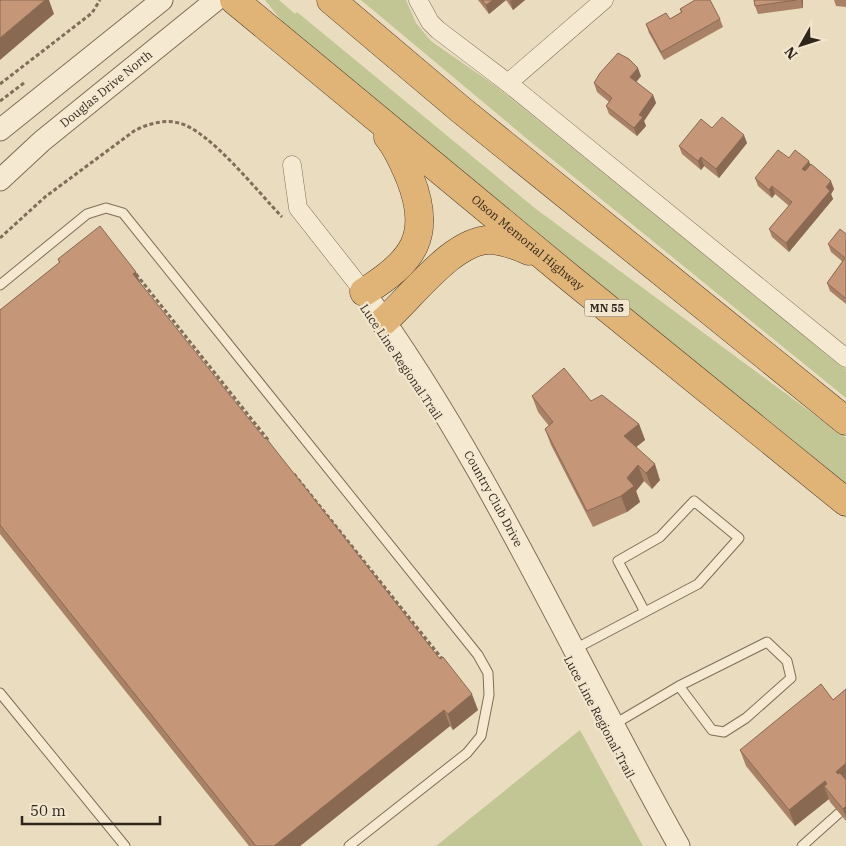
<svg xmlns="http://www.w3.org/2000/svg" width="846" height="846" font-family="'IBM Plex Serif',serif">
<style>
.green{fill:#c2c694}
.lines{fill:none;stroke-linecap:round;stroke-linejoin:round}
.service-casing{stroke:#816d59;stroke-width:11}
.minor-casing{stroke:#816d59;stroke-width:19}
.tertiary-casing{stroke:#816d59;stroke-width:23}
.trunk-casing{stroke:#4f3c2d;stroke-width:29}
.path{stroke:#816d59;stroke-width:3;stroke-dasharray:4 2.5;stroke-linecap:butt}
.service{stroke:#f5ead1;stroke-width:9}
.minor{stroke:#f5ead1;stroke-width:18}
.tertiary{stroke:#f5ead1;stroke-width:21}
.trunk{stroke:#e0b476;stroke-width:28}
.wall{fill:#a98166}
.shaded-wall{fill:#8a6953}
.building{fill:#c59677;stroke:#8a6953}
.labels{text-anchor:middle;stroke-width:4.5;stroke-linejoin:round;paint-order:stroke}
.shield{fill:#f2e7ce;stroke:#6b6051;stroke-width:1}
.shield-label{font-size:11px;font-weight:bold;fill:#31261c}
.street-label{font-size:12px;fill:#31261c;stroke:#f2e7ce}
</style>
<rect width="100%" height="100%" fill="#eadcbf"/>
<g class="green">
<polygon points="265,0 279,0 295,14 297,12 536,209 846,438 846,486 522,223 285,25"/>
<polygon points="361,0 406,0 416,23 431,41 497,87 846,369 846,398 526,138"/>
<polygon points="580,730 643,846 436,846"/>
</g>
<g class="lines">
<defs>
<g id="service">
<polyline points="0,285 87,214 106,208 123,213 478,655 488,673 489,695 481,736 467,753 349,846"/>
<polyline points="573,650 698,584 739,538 694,501 660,537 618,561 645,612"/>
<polyline points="0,693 125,846"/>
<polyline points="613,725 679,686 712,730 724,732 746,718 791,678 787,661 767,642 679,686"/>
<polyline points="802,846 839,813"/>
</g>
<g id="minor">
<polyline points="418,0 430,22 438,30 508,83 846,358"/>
<polyline points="508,83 604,0"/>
<polyline points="292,165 298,208 364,292"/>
</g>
<g id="tertiary">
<polyline points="0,130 162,0"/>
<path id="s1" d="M0,180l42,-39 174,-141"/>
<path id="s2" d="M364,292c126,174 210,368 315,554"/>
</g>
<g id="trunk">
<path id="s3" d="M234,0l336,278 276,224"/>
<polyline points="331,0 460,109 846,421"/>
<path d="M364,292c49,-30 69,-56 46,-114 -6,-14 -12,-29 -22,-41"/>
<path d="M384,321c27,-23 70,-83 107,-81 12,1 27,6 38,11"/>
</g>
</defs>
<use href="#service" class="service-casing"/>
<use href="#minor" class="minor-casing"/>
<use href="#tertiary" class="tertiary-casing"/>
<use href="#trunk" class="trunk-casing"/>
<g class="path">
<polyline points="0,84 92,13 100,0"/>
<polyline points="0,101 24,83"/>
<path d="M0,238l45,-41 89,-66c13,-7 30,-12 45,-8 30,7 80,70 103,94"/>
<polyline points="136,274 269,441"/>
<polyline points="294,474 443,660"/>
</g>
<use href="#service" class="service"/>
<use href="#minor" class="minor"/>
<use href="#tertiary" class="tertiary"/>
<use href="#trunk" class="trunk"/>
</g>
<g class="wall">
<polygon points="478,0 525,0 513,10 506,0 489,14"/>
<polygon points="754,0 803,0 803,8 758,14 755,6"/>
<polygon points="834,0 846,0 846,7 836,6"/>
<polygon points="680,9 720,19 723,27 664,60 649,33 646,24 670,19 681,12"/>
<polygon points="641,76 636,82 653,95 656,103 644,121 646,126 637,136 609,114 606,106 609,102 597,92 594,83"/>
<polygon points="712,128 747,143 719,178 704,166 701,170 682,154 679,146"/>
<polygon points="810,164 834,189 831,194 833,199 789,252 772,237 769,229 789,206 775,194 772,198 758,186 755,178"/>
<polygon points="846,234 846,304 830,291 827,283 843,262 831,252 828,244"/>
<polygon points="58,259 136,272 140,283 478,710 453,730 450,726 300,846 249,846 0,534 0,310 59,263"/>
<polygon points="532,396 591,401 639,424 645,440 636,447 660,480 652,489 644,481 636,491 640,502 627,512 593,527 551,445 545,429 549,426 538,412"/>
<polygon points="846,689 846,821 830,802 829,799 795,826 746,766 740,750 833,700"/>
</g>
<g class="shaded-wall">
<polygon points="45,0 49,0 54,14 0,60 0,38"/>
<polygon points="493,0 506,0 489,14 486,5"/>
<polygon points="512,0 525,0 513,10 510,1"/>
<polygon points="801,0 803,0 803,8"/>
<polygon points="638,68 641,76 633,86 630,77"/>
<polygon points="653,95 656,103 644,121 646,126 637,136 634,128 639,115"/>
<polygon points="744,135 747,143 719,178 716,169"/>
<polygon points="701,157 704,166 701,170 698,161"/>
<polygon points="809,161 812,169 805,177 802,169"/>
<polygon points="831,181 834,189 831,194 833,199 789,252 786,243"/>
<polygon points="772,186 775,194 772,198 769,190"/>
<polygon points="136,272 142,288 133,274"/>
<polygon points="639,424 645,440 630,452 624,436"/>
<polygon points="655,464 660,480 652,489 646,473"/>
<polygon points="638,465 644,481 636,491 640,502 627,512 621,496 627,478"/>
<polygon points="472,694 478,710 453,730 448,714"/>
<polygon points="444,710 450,726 300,846 274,846"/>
<polygon points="846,763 846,784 836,772"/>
<polygon points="825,781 829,791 824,786 829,799 795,826 789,810"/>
<polygon points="846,806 846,817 843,809"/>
</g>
<g class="building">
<polygon points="0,0 45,0 0,38"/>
<polygon points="482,0 493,0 486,5"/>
<polygon points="695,0 710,0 720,19 661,52 646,24 666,13 670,19 682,12 680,9"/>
<polygon points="754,0 796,0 755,6"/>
<polygon points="618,53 629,59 638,68 630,77 653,95 639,115 643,117 634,128 606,106 612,98 594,83 600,73"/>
<polygon points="722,117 744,135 716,169 701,157 698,161 679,146 701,119 712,128"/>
<polygon points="778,150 789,158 795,150 809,161 802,169 805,171 811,164 831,181 826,187 830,191 786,243 769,229 792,202 772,186 769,190 755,178"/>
<polygon points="100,226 136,272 133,274 265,439 266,438 440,659 443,657 472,694 448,714 444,710 274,846 256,846 0,525 0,310 60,262 58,259"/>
<polygon points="840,229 846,234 846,297 845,298 827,283 845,258 828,244"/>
<polygon points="564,368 591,401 602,395 639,424 624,436 655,464 646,473 638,465 627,478 634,486 621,496 587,511 545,429 553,422 532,396"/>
<polygon points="821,684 833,700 846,689 846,763 836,772 838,774 840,773 846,780 846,806 843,809 824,786 827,784 825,781 789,810 740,750"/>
</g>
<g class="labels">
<rect class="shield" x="584.5" y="299.5" width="45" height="17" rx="4"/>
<g class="shield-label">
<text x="607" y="312">MN 55</text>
</g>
<g class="street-label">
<text dy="4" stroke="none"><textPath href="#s1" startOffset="140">Douglas Drive North</textPath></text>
<text dy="4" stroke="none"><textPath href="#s3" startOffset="381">Olson Memorial Highway</textPath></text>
<text transform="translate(401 362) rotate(56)" y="4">Luce Line Regional Trail</text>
<text dy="4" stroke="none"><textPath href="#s2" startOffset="244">Country Club Drive</textPath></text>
<text transform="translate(599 717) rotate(62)" y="4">Luce Line Regional Trail</text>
</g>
</g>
<g transform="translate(801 45) rotate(231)" stroke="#f2e7ce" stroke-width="4" paint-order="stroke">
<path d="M0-4L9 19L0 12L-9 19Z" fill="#31261c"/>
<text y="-8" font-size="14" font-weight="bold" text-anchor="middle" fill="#31261c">N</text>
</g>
<path d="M22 816v8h138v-8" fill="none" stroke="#31261c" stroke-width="2.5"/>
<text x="30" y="816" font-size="15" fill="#31261c" stroke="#f2e7ce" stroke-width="4" paint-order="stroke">50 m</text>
</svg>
